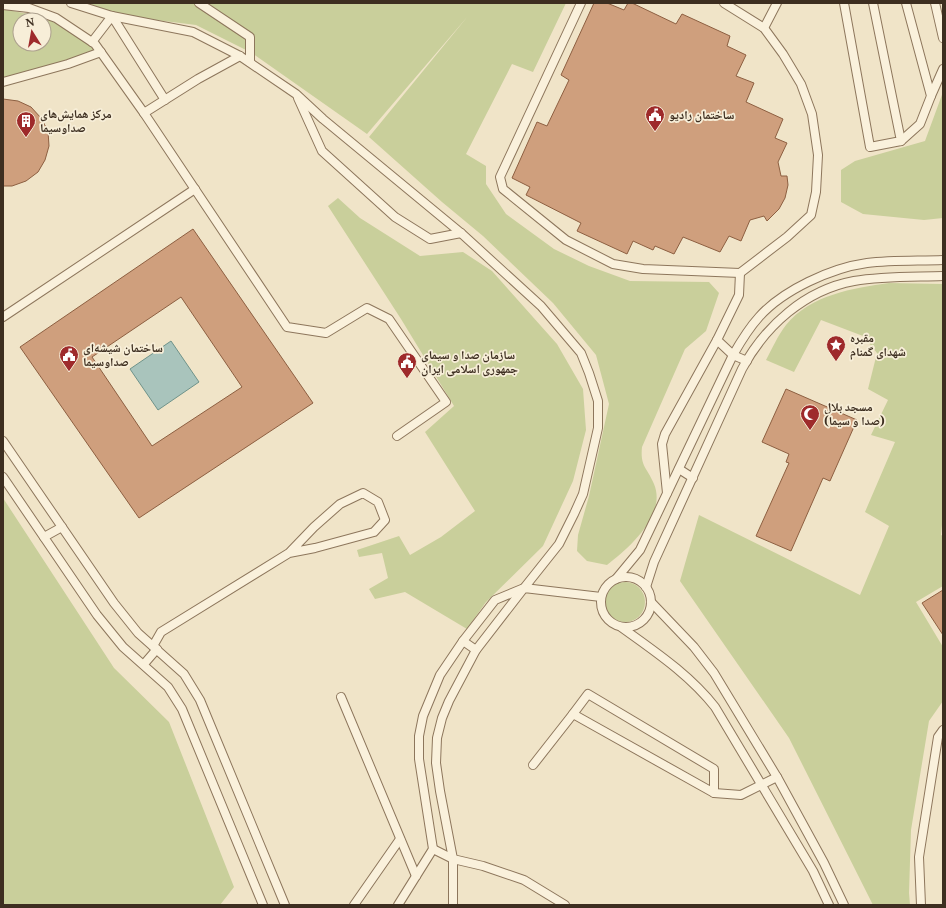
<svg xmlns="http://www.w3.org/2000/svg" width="946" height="908" font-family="Georgia,'Noto Naskh Arabic',serif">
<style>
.green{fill:#c9cf9b;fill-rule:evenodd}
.water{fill:#a9c4bc;stroke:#6f938a}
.building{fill:#cf9f7d;stroke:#8d5f41;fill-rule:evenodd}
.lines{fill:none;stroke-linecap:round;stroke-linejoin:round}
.service-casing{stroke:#8d765c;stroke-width:10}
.service{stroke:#faf1dc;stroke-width:8}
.labels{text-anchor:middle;stroke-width:3.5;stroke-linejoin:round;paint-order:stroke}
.poi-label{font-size:12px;font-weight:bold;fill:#3d2e20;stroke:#f7eed8;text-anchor:start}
</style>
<rect width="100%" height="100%" fill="#f0e4c8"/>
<g class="green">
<path d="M87,3h479l-33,69 -21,-8 -46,90 20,12v18l20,30 48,35 35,17 41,15 79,1 10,11 -13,38 -21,18 -43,98c-2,20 5,20 12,37 13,31 -25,64 -47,81l-20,-4 -10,-10 1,-16 11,-39 20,-92 -13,-49 -43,-52 -70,-67 -41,-34 -73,-65 99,-121 -101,118 -115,-81 -56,-28 -72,-9z"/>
<path d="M3,9l35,7 40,15 23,21 -98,30zM20,20h24v24h-24z"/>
<polygon points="943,92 943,218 924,220 863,214 841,202 841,170 855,161 925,141"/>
<polygon points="338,198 360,218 420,256 463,252 492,271 557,344 583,389 586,430 573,481 543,546 486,602 467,629 405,592 375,599 369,589 388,578 382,553 359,557 357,550 399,536 410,555 441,537 475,511 425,432 454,406 401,319 328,206"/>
<path d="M889,283l54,1v231l-2,20 2,1v50l-27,16 27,45v54l-14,20 -18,109 -2,63 1,12h-37l-84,-167 -109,-157 19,-66 161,80 29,-69 -24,-14 30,-70 -24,-7 17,-35 -20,-11 9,-36 -14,-17 -42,-16 -27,52 -28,-12c6,-11 12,-25 20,-35 24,-30 67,-37 103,-42z"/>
<polygon points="3,498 114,668 169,722 234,887 220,905 3,905"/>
<circle cx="625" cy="602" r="20"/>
</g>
<polygon class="water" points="171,341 199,382 158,410 130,369"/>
<g class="building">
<polygon points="594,3 607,3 624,10 628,3 632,3 676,24 682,14 730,36 727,46 746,55 736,76 754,83 746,102 783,119 775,138 787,143 778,162 781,176 787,176 788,185 785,198 779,209 767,221 764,216 750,220 741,241 729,236 720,252 683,237 674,254 655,246 653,250 633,241 627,254 577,231 581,223 526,195 530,187 512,178 537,122 547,126 569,80 561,75"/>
<polygon points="3,99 18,101 31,107 41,118 48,131 49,146 45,160 38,172 26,181 12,186 3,186"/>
<path d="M193,229l120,174 -174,115 -119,-171zM181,297l61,90 -90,59 -60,-89z"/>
<polygon points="786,389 857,420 830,481 823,478 791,551 756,536 789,463 786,462 789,454 762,442"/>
<polygon points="943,590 943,635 922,603"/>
</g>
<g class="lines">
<defs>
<g id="service">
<polyline points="71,3 112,16 193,32 240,56 296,94 323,119 461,233 541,306 581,353 589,373 598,401 598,428 583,494 574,514 559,544 524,588 495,600 463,641 440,675 423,716 419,736 419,759 433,849 398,905"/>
<polyline points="199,3 250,37 250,62"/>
<polyline points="581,3 500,177 503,189 566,240 613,264 643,269 740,273 787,237 811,215 816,192 818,155 812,114 801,84 783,54 764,28 724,3"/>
<polyline points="844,3 870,147 901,141 873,3"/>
<polyline points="935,3 943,38"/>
<polyline points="3,5 29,8 56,18 95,44 144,113 287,327 326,333 367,308 389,319 446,402 397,436"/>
<polyline points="764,28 777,3"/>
<polyline points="92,42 112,16 165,100"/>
<polyline points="3,82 68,64 101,52"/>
<polyline points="931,96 943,69"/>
<polyline points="298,98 322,151 395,217 430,239 461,233"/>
<polyline points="144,113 198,79 240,56"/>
<polyline points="901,141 920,124 931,96 906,3"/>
<polyline points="740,273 739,295 717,340 733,355 747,361"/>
<polyline points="3,317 195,189"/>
<polyline points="3,441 114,603 138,633 184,674 200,700 285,905"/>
<polyline points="679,469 693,478"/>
<polyline points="3,477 97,615 123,647 168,687 182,709 263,905"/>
<polyline points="667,493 662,444 665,434 717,340"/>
<polyline points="44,537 62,527"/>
<circle cx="626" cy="602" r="25"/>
<path d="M616,579l24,-29 93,-195c8,-14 16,-27 26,-38 24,-27 72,-49 108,-54 25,-3 51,-2 76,-3"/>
<path d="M646,587l8,-25 88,-193c23,-43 63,-79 112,-88 29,-5 59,-4 89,-5"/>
<polyline points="651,602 694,647 714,673 777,777 824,863 844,905"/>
<path d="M621,627c33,24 68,47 94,80l98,164 16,34"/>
<polyline points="463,641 476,650"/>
<polyline points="153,646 161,632 289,553 315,548 374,532 385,520 378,502 363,493 340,504 314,527 289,553"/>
<polyline points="144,664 157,649"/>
<polyline points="341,697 416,876"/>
<polyline points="573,714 588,694 714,769 714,793"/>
<polyline points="533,765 573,714 714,793 741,795 777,777"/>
<polyline points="433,849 453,859 483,866 524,880 565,905"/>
<polyline points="354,905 400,839"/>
<polyline points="453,905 453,859 440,791 436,763 437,738 442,718 449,701 476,650 524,588 601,597"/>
<polyline points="921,905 919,857 938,737 943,730"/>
</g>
</defs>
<use href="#service" class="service-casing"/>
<use href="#service" class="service"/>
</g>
<defs>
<symbol id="civic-pin" viewBox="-11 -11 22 30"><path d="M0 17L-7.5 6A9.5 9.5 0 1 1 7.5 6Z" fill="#9e2a2b" stroke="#f7eed8"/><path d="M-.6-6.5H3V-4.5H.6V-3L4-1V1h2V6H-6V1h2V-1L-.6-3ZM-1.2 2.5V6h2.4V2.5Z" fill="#fff"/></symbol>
<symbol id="building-pin" viewBox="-11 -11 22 30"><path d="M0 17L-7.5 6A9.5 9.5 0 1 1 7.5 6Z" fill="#9e2a2b" stroke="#f7eed8"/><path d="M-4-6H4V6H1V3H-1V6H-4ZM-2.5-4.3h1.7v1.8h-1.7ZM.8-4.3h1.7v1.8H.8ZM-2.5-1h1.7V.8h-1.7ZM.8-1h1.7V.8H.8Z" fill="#fff"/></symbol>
<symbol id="sight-pin" viewBox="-11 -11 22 30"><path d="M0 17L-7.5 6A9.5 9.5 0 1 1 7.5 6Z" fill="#9e2a2b" stroke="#f7eed8"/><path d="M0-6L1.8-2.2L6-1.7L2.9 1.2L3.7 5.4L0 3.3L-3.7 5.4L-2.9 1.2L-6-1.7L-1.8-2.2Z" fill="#fff"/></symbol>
<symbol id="mosque-pin" viewBox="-11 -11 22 30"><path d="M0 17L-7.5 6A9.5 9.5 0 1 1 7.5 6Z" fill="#9e2a2b" stroke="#f7eed8"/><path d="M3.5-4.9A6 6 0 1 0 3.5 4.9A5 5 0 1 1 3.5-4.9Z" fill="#fff"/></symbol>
</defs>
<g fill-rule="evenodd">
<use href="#civic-pin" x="644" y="104" width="22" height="30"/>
<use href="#building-pin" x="15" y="110" width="22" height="30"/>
<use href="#sight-pin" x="825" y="334" width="22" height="30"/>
<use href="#civic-pin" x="58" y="344" width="22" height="30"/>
<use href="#civic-pin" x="396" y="351" width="22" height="30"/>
<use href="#mosque-pin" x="799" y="403" width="22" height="30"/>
</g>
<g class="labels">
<g class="poi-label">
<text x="40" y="118">مرکز همایش‌های<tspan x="40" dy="14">صداوسیما</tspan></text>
<text x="669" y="119">ساختمان رادیو</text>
<text x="850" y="342">مقبره<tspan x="850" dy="14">شهدای گمنام</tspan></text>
<text x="83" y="352">ساختمان شیشه‌ای<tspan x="83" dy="14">صداوسیما</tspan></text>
<text x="421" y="359">سازمان صدا و سیمای<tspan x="421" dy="14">جمهوری اسلامی ایران</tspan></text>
<text x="824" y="411">مسجد بلال<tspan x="824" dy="14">(صدا و سیما)</tspan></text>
</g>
</g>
<rect width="946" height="908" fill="none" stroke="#3d2e20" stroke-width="8"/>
<g transform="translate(32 32) rotate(349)"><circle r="19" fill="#f7eed8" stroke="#ada18e"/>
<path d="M0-3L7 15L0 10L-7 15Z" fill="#9e2a2b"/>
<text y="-6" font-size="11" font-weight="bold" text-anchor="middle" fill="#3d2e20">N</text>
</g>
</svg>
